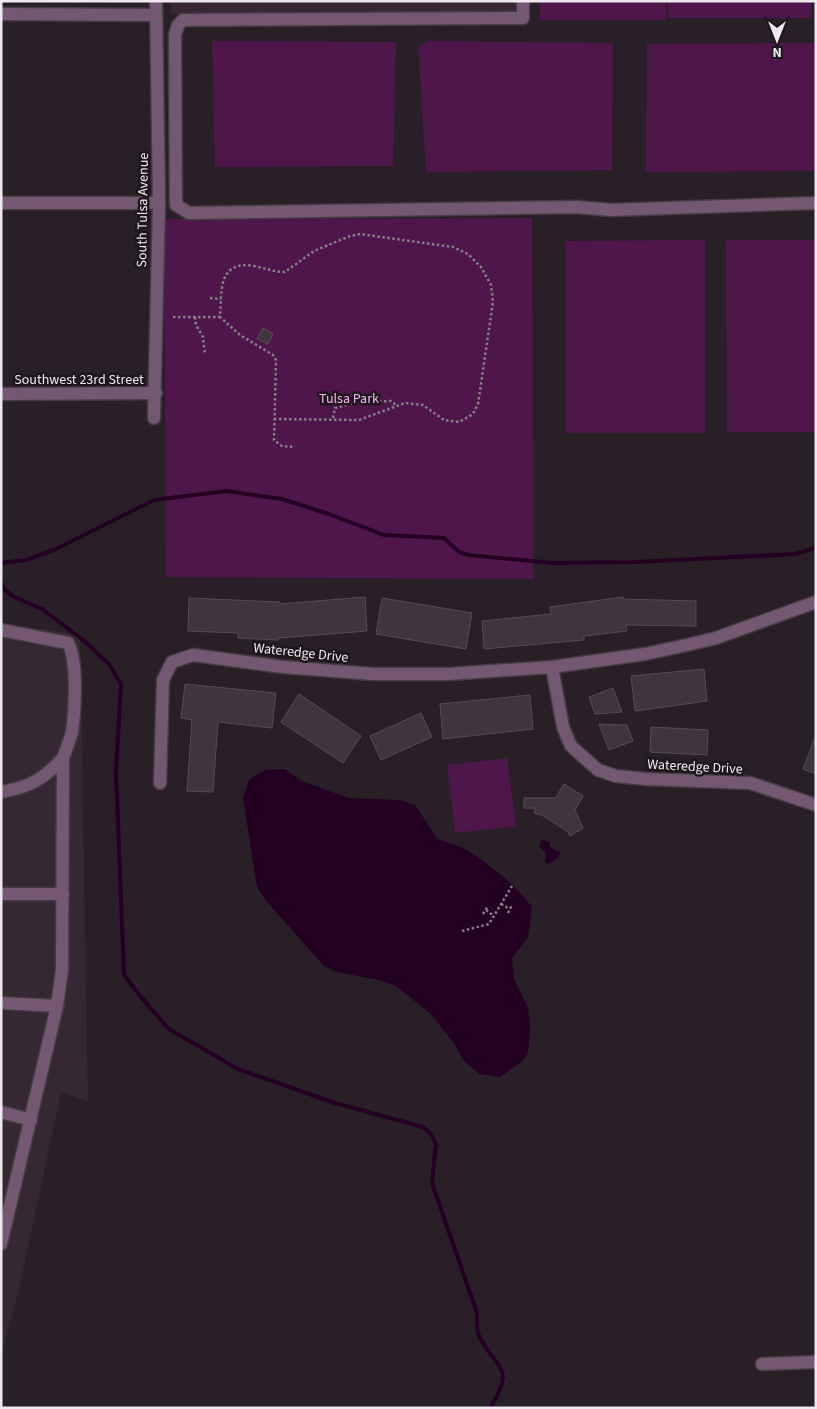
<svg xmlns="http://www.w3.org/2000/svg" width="817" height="1409" font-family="'Source Sans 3',sans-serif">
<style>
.built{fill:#352833}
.green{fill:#4e164b}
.water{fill:#240023}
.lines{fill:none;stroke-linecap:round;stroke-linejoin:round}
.stream{stroke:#240023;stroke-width:4}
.building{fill:#3e353d;stroke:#554c54}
.minor-casing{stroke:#443b43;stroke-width:15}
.path{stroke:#867f85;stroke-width:2.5;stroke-dasharray:2.5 2.5;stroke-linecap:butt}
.minor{stroke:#745871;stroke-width:12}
.labels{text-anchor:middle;stroke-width:5;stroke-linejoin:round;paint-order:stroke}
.street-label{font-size:14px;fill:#eee9ee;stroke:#1e161d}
.park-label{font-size:14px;fill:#fab4f3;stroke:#1e161d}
</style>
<rect width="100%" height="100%" fill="#281f27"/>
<g class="built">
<polygon points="171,1 517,1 517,13 171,14"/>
<polygon points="1,622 80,635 88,1101 61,1093 21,1280 1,1357"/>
</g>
<g class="green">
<rect x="540" y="1" width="126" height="19"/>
<rect x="668" y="1" width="143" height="17"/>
<polygon points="212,41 396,42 393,166 215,167"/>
<polygon points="428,41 613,43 612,170 426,172 418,47"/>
<polygon points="816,43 816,171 646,172 647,44"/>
<polygon points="532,218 534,579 166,577 164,219"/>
<polygon points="705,240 705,433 566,433 566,241"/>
<polygon points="726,240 816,240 816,432 727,432"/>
<polygon points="507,758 516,826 455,833 447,765"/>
</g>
<g class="water">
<path d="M285,769l15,11 48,18 53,2 15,6 21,33c8,3 18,5 26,9 21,11 55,39 69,59l-4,30 -16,21 2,21 14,29 2,18 -1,20 -2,9 -7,8 -20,14 -21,-3 -16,-14 -7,-14 -26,-33 -34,-27 -18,-6 -41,-8 -13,-6 -57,-64 -10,-15 -14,-89 6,-18 10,-7 7,-3z"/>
<polygon points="542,840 549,842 551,848 560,852 559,857 549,864 545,863 546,853 539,847"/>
</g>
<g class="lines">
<g class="stream">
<polyline points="1,563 26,560 56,549 154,500 227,491 282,499 326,513 384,535 444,538 459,552 468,555 553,563 635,562 796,554 816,547"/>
<path d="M1,582l3,7 10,8 28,12 41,31 26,24 12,20 -5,88 8,203 21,27 24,27 69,40 97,34 88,24 8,7 5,10 -4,39 45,130c0,7 -1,17 2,23 17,34 38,30 11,72"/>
</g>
</g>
<g class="building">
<polygon points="263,328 273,334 268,344 257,339"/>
<polygon points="365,597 367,631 279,638 278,640 238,638 238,633 188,631 189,598 280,602 280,604"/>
<polygon points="623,597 623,599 696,601 696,626 626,625 627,631 584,636 584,640 484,649 482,621 551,614 550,607"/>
<polygon points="382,598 472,613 466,649 376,634"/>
<polygon points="704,669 707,701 635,711 631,676"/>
<polygon points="185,684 276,693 272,728 218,722 213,792 187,791 192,720 181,718"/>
<polygon points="613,688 622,712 595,714 589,697"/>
<polygon points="299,694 361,736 343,763 281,722"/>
<polygon points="530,695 533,729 443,739 440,704"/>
<polygon points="421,713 432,737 381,760 370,736"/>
<polygon points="599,724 627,725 633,741 609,750"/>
<polygon points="651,727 708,730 707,755 650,752"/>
<polygon points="815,737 816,737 816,774 803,769"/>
<polygon points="564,784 583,796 575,810 583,828 570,836 567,831 540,814 535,814 534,808 524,808 524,798 556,798"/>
</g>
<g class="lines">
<defs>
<g id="minor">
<polyline points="523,1 523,18 183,20 178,25 175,35 176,205 189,213 577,207 611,210 816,203"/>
<polyline points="1,14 156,15"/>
<polyline points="1,203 159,203"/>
<polyline points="1,394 156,393"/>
<polyline points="154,418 159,203 156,1"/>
<path d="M1,630l67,13c10,18 7,68 4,89 -2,8 -6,17 -9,26l-1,212 -5,36 -56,238"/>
<polyline points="552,667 563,727 571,746 598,770 616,776 645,779 750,783 816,805"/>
<polyline points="160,783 163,680 172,662 193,655 283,667 373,674 449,674 552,667 645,654 687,645 716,638 816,602"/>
<path d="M1,792c29,-5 43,-13 62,-34"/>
<polyline points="1,894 63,894"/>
<polyline points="1,1003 57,1006"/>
<polyline points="1,1112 31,1120"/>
<polyline points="762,1364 816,1362"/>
</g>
</defs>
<use href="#minor" class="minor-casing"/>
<g class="path">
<polyline points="210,298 221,299"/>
<polyline points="173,317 220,317"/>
<polyline points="195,317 196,325 203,337 205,354"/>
<polyline points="333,418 335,408 358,402 391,401 396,405"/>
<path d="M274,419l85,1 46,-17 18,2 21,15 15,2 14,-8 5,-10 15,-102 -2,-17 -10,-18 -13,-13 -15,-7 -93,-13 -10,2 -36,15 -29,21c-11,0 -20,-4 -31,-6 -37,-6 -32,26 -34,51l20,18 33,20 3,5 -2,80 8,6 13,1"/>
<polyline points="501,904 510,909"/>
<polyline points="486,910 494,916"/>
<polyline points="508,913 512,905"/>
<polyline points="483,914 488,906"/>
<polyline points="462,931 489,924 512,886"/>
</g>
<use href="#minor" class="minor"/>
</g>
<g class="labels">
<g class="street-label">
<text transform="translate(142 210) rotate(-89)" y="5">South Tulsa Avenue</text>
<text x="79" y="384">Southwest 23rd Street</text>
<text transform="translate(301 652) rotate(6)" y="5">Wateredge Drive</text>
<text transform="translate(695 766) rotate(3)" y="5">Wateredge Drive</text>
</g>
<g class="park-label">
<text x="349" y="403">Tulsa Park</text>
</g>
</g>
<rect width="817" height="1409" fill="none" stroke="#eee9ee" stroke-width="5"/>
<g transform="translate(777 40) rotate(180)" stroke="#1e161d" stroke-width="4" paint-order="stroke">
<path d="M0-4L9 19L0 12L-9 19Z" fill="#eee9ee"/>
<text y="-8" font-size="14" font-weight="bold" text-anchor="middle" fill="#eee9ee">N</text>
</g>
</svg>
